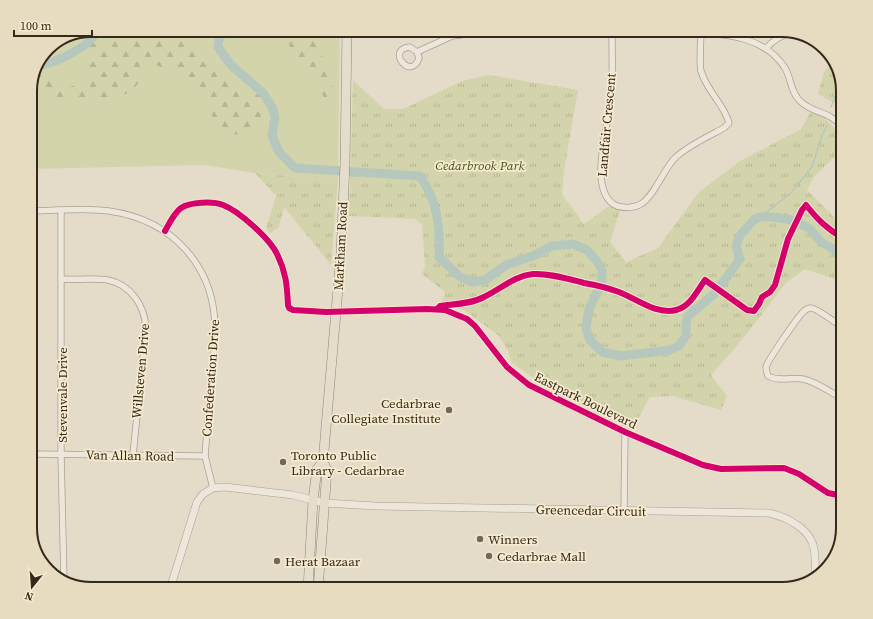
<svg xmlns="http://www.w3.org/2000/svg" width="873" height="619" font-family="'Source Serif 4',serif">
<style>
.green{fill:#d3d4ab}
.forest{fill:url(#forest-firs)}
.park{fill:url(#park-tufts)}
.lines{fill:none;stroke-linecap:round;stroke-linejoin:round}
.stream{stroke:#b6c8bd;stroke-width:1.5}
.river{stroke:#b6c8bd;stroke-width:9}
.minor-casing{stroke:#a8a093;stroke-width:7}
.tertiary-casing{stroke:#a8a093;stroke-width:8}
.primary-casing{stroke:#8e867a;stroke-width:10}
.minor{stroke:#ece6db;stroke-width:5.5}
.tertiary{stroke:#ece6db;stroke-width:7}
.primary{stroke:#e4ddcc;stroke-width:9}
.cycleway-casing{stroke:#f6ebce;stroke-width:8}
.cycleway{stroke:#d6006c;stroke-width:6}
.poi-dot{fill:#736858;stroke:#f6ebce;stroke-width:1.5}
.labels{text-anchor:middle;stroke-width:3.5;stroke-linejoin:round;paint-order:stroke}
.street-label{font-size:13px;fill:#36291b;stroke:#f6ebce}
.park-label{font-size:13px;font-style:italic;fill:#465321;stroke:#f6ebce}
.poi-label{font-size:13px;fill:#36291b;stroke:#f6ebce;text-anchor:start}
.rim{fill:none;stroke:#36291b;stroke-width:2}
</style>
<defs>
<pattern id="forest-firs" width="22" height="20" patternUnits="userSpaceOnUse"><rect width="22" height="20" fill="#d3d4ab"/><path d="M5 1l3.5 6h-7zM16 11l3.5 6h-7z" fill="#b6b693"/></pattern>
<pattern id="park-tufts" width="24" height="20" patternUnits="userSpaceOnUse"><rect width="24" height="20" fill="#d3d4ab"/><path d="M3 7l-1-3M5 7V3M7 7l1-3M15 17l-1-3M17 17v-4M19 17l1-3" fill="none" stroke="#b6b693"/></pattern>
</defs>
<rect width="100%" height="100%" fill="#e4dcc9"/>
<polygon class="green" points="92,30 340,30 338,180 255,173 204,165 30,169 30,87 51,45"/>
<g class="forest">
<polygon points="92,30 182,30 188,41 197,50 218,66 225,77 244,90 262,96 266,110 260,126 243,135 230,134 214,119 196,87 191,83 181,80 166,69 151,63 148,70 133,90 120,97 104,98 82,103 65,100 49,94 41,86 36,75 41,65 62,90 88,80 84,45 80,34"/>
<path d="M288,30h36l7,16 -1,3 -13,3 15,13 1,22 -4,22c-8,-21 -20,-38 -39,-51z"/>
</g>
<g class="park">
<path d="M833,60c7,9 13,37 7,46l-22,-12 6,-22z"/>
<path d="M489,75l89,15 -14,81 -2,23 22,30 25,-18 11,4 -10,32 16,20 32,-14 41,-56 41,-31 61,-32 10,-18c20,9 27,17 30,40l-28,27 -6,12 29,29 7,1v62l-38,-13 -19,14 -50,64 -25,28 16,21 -6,14 -48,-14 -23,1 -17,31 -86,-40 -36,-26 -3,-11 -9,-15 -35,-26 -23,-7 4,-11 -23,-18 3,-8 -3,-41 -7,-6 -66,-3 4,-136 31,29h19l59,-28z"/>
<polygon points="255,173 338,180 331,265 284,207 279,227 270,233 266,228 276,196"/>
</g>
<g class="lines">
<g class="stream">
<polyline points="831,107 841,82"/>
<polyline points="760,217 790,194 812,167 822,135 827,126"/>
</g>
<g class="river">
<path d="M224,30l-5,10 -1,7 13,18 32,28 9,14 3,10 -3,19 7,16 16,16 125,8c18,26 20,50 19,81l20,19 13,6 13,-2 21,-15 27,-9 19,-10 21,-2 14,6 9,10 6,10v12l-13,27 -3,19 4,12 12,12 19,4 49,-6 9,-4 7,-10v-12l2,-8 27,-23 25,-34 -4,-13 4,-11 15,-16 5,-2h13l18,3 18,8 12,14 22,13"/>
<path d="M41,65c16,-3 51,-19 56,-35"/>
</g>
<defs>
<g id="minor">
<path d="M612,34c0,21 1,43 -1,64 -2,26 -25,95 6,108 8,2 17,2 24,-2 14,-9 22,-34 34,-46 12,-12 34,-22 49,-30l5,-5c-5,-19 -23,-33 -28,-52 -2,-8 0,-31 0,-41"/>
<path d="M766,48c7,-7 14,-13 24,-15"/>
<path d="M417,52l2,6c-8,24 -34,-9 -9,-11l7,5 35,-16 17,-2 226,-1c33,1 70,4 90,35 6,10 6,25 15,33 13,13 29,9 43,27"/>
<path d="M30,211c26,0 54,-4 79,0 64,9 107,56 106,121l-10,124 8,32"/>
<polyline points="61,211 61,454 64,580"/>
<path d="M165,231c4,-7 9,-18 16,-23 9,-6 32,-7 42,-3 16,6 47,34 54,49 9,18 10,31 11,51l1,3 4,2 33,2 101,-3 18,1 22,9 8,7 32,41 22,18 96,47 78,33 18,4 63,-1 15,6 29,19 15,3"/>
<path d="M62,279c15,1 31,-1 46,1 23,5 36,25 38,47l-13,128"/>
<path d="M843,327c-8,-4 -26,-19 -32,-19 -3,0 -6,2 -8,4 -5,5 -36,49 -37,55 0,3 1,6 2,9 11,6 23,1 35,3 14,3 27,13 40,20"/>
<polyline points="30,454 205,456"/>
<polyline points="624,511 625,432"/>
<polyline points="77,584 171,586"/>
</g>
<path id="tertiary" d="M170,589l27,-87 6,-8 10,-6 12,-1 68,8 31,8 52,3 393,7c18,4 42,16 45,36 2,9 1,19 1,28"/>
<g id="primary">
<polyline points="308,589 313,500 317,469 323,462"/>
<polyline points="318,589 327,470 323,462 341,254 345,164 347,30"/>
</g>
</defs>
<use href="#minor" class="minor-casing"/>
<use href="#tertiary" class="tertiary-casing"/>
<use href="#primary" class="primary-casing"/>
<use href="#minor" class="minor"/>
<use href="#tertiary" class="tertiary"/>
<use href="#primary" class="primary"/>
<defs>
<g id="cycleway">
<path d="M165,231c4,-7 9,-18 16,-23 9,-6 32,-7 42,-3 16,6 47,34 54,49 9,18 10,31 11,51l1,3 4,2 33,2 101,-3 18,1 22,9 8,7 32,41 22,18 96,47 78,33 18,4 63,-1 15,6 29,19 15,3"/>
<path d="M437,309l3,-3c14,-2 31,-2 44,-9 17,-8 30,-21 49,-23 17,-1 35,5 51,9 12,2 24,5 35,9 18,7 37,23 57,18 14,-3 21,-19 29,-30l42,30 7,1 5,-7 3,-7 8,-5 5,-7 13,-46 14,-29 4,-5c12,15 21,24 37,33"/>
</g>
</defs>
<use href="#cycleway" class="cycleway-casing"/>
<use href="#cycleway" class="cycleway"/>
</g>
<g class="poi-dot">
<circle cx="449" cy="410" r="4"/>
<circle cx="283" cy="462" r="4"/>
<circle cx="480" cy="539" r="4"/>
<circle cx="489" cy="556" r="4"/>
<circle cx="277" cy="561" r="4"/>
</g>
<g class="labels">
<g class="street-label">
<text transform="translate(606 125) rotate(-85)" y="5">Landfair Crescent</text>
<text transform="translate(340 246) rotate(-87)" y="5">Markham Road</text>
<text transform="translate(140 371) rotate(-85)" y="5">Willsteven Drive</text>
<text transform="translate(210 378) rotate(-86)" y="5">Confederation Drive</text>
<text transform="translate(62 395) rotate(-90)" y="5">Stevenvale Drive</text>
<text transform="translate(586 400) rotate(26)" y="5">Eastpark Boulevard</text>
<text transform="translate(130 455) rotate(1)" y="5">Van Allan Road</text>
<text transform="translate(591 510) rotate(1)" y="5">Greencedar Circuit</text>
</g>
<g class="park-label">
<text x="480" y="170">Cedarbrook Park</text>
</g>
<g class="poi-label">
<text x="441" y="408" text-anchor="end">Cedarbrae<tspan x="441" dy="15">Collegiate Institute</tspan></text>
<text x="291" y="460">Toronto Public<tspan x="291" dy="15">Library - Cedarbrae</tspan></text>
<text x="488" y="544">Winners</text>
<text x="497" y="561">Cedarbrae Mall</text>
<text x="285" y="566">Herat Bazaar</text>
</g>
</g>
<path d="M0 0H873V619H0ZM91 37H782A54 54 0 0 1 836 91V528A54 54 0 0 1 782 582H91A54 54 0 0 1 37 528V91A54 54 0 0 1 91 37Z" fill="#e7dbc0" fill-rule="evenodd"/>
<path class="rim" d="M91 37H782A54 54 0 0 1 836 91V528A54 54 0 0 1 782 582H91A54 54 0 0 1 37 528V91A54 54 0 0 1 91 37Z"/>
<g transform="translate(32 587) rotate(197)" stroke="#f6ebce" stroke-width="3" paint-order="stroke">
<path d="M0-3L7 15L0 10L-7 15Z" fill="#36291b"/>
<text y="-6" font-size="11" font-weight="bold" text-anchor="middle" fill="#36291b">N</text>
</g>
<path d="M14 30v6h78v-6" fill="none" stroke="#36291b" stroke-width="2"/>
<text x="20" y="30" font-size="12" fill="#36291b" stroke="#f6ebce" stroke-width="3" paint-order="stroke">100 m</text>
</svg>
